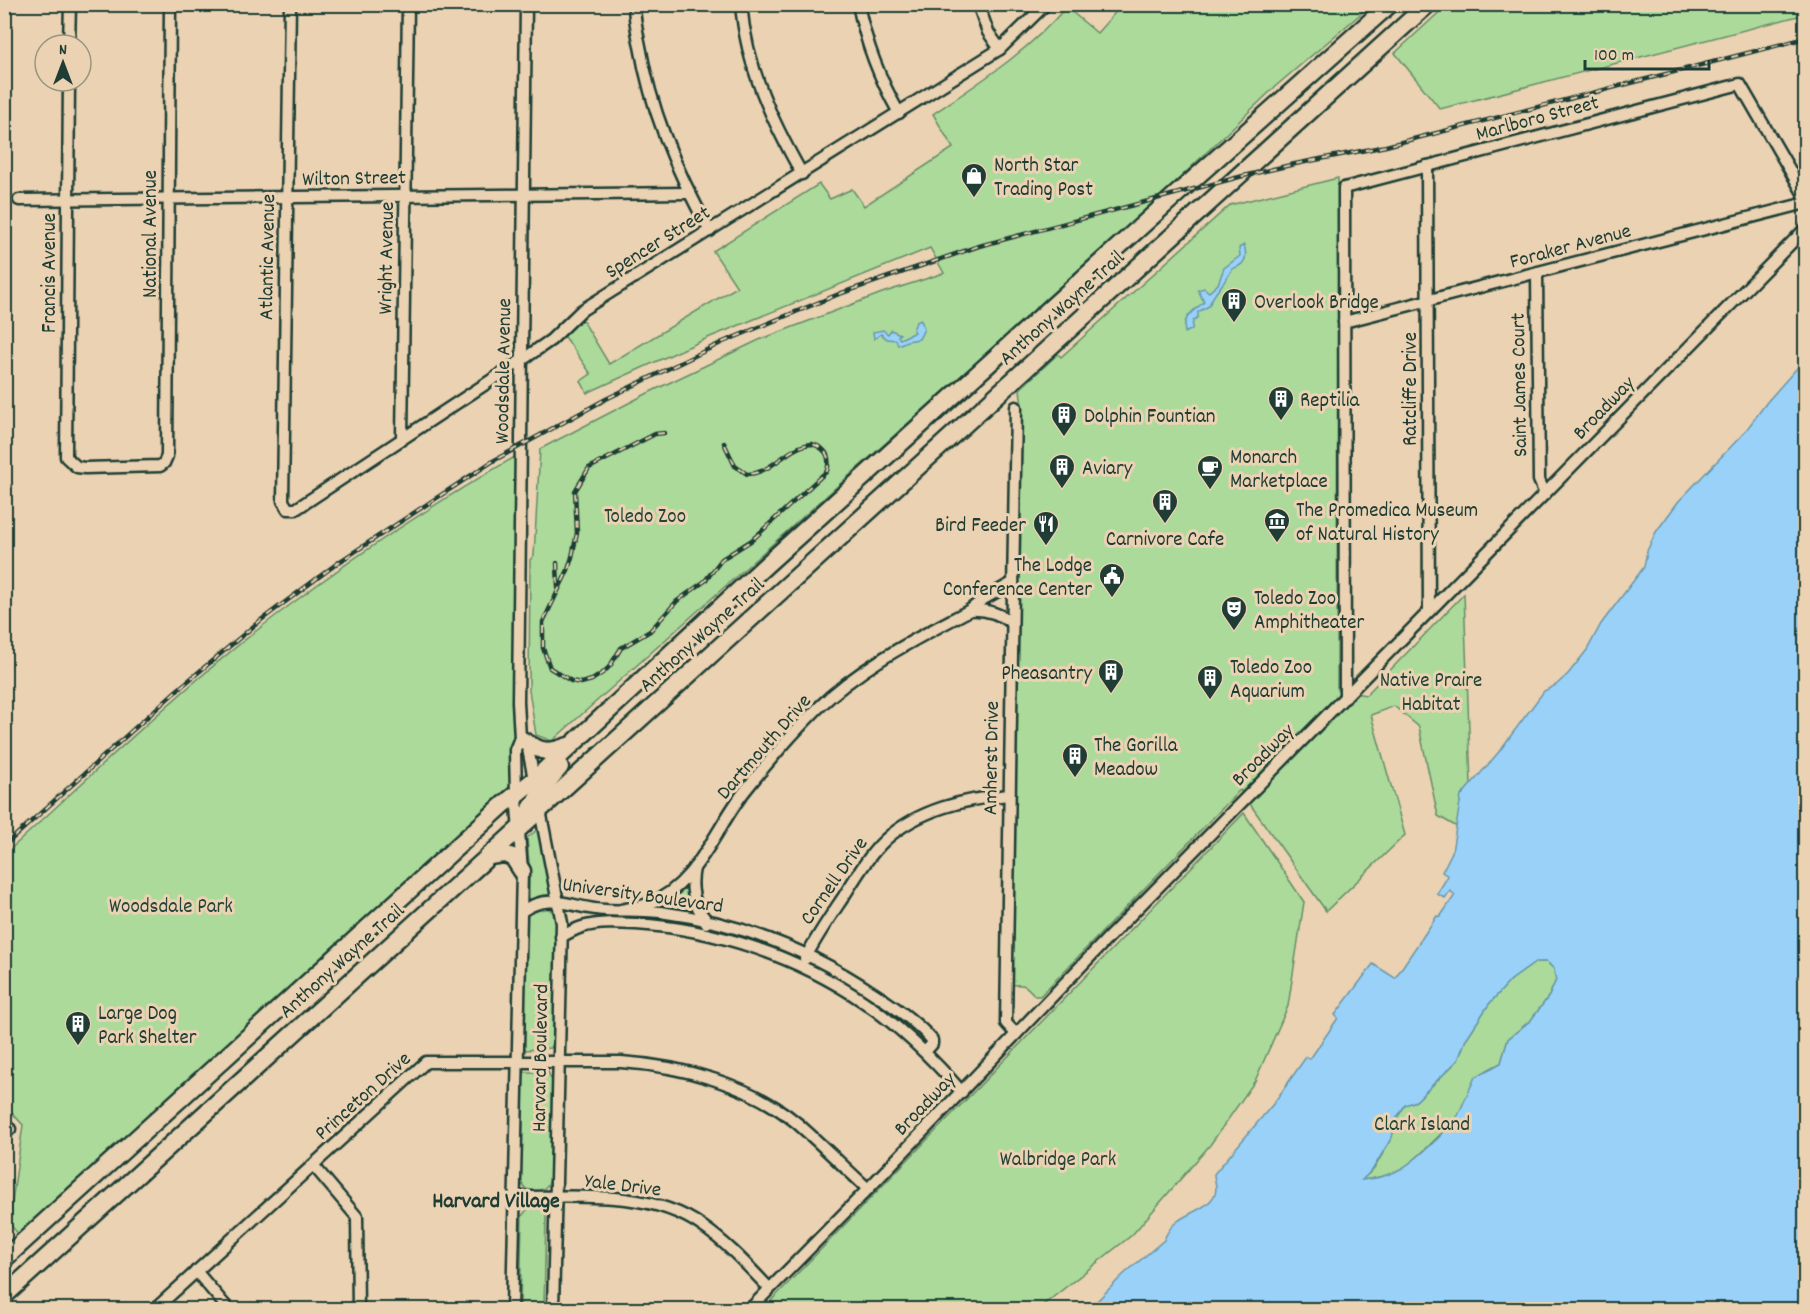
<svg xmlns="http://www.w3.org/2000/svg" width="1810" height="1314" font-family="Dekko,sans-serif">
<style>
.green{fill:#abda9a;stroke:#658c67;stroke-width:1.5}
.water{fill:#99d1f8;stroke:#6896aa;stroke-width:1.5;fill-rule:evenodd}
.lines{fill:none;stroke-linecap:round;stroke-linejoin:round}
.minor-casing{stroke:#1f3d34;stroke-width:15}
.highway-casing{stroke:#1f3d34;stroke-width:21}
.minor{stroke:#ead2b2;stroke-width:10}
.highway{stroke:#ead2b2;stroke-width:16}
.rail-casing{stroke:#1f3d34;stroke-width:4.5}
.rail{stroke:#ead2b2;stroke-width:2;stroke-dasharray:7;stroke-linecap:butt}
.labels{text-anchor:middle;stroke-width:6;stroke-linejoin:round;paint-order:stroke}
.street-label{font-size:21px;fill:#1f3d34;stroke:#ead2b2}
.poi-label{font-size:21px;fill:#1f3d34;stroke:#ead2b2;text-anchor:start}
.park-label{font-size:21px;fill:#264539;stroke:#ead2b2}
.neighbourhood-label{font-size:22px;font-weight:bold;fill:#1f3d34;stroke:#ead2b2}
</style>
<rect width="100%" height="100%" fill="#ead2b2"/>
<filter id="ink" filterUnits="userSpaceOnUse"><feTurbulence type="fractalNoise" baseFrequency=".0167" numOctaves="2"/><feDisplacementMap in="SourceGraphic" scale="12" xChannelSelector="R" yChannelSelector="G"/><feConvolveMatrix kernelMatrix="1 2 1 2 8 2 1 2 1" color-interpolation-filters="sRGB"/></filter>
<g filter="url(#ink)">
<g class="green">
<path d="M1122,5h249l-94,80 -137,131 -588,525 -16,-6 -7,-45 1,-130 4,-5 6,-106 110,-57 109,-52 123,-47 62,-20 -14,-25 -220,89 -123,56 -6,-12 10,-7 -28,-40 19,-15 27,45 128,-77 -24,-36 106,-67 11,15 22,-10 12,17 89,-58 -20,-34c47,-32 96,-63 133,-107l31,26z"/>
<polygon points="1447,5 1805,4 1806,14 1440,109 1395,53"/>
<path d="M1338,178l-1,512 29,5 98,-101 7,191 -10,11 -4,31 -19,-11 -19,-89 -25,-21 -23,9 34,120 -79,76 -86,-121 -200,206h-5c-10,-11 -8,-12 -24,-11l11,-578 -2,-18 38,-35 3,3 169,-152z"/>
<path d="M520,454l-4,339 -492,448 -15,-18 14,-98 -18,-20v-65l4,-5 -5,-34 1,-147c88,-80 174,-164 269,-237 78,-60 161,-114 246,-163z"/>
<polygon points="1244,813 1304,902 1288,1006 1255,1081 1210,1145 1132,1235 1038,1309 763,1309"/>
<polygon points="538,829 552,894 539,896 529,901 529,863 527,838"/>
<polygon points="685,885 688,887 689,901 694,911 690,913 659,907"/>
<polygon points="545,906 555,914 557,921 554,1043 551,1048 526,1050 523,1045 525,917 530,909"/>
<path d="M1536,962h11l7,7 2,11 -7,16 -18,24 -23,19 -7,24c-32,15 -25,18 -39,46 -2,4 -4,10 -6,13 -3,2 -6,3 -8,5 -32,30 -39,48 -87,53l13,-11 18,-32 4,-17 9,-15 11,-4 42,-41 8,-21 23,-35 22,-24z"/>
<path d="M525,1072h23l5,11 -2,96c-7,16 -25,17 -32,0l1,-99z"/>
<polygon points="535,1205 544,1211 546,1215 544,1309 520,1309 522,1216 529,1207"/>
</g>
<g class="water">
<path d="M1244,245c4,13 1,20 -12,24 -6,14 -19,23 -23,37l-11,6v5l-5,4 -1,8 -7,4c-3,-16 7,-21 19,-31l-6,-12 6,-2 5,4 9,-8 6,-16 16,-12 -1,-8z"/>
<polygon points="921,320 924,329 919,339 907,341 898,345 896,340 887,339 881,334 874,339 873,332 883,330 888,334 891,330 900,334 898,336 900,339 915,332 913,330 916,322"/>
<path d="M1805,359v950h-716l35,-35 40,-34c3,-8 8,-15 14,-19 11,-9 38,-15 38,-33 0,-5 -2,-9 -2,-14l60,-71 32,-46 4,2 28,-41 -3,-3 38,-51 22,14 42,-62 3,1 15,-22 -5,-4 -5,7 -8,-4 11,-18 -6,-4 10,-20 9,-56 37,-43 46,-62 12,-6 12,-11 19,-24 14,-26 43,-57 3,-16 9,-19 22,-30 66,-69 23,-31zM1536,962h11l7,7 2,11 -7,16 -18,24 -23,19 -7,24 -26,14 -20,45c-8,5 -13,13 -20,19 -24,23 -39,36 -73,39l11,-11 19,-32 4,-18 9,-14 11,-4 42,-41 8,-21 23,-35 22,-24z"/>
</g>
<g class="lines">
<defs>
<g id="minor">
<polyline points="290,4 283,501 288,509 296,509 522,360 551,340 582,310 1000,49 1046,4"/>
<path d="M634,4c0,14 3,28 6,42 11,66 37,127 70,185"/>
<path d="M741,4c5,62 31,117 61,170"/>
<path d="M858,4c8,40 21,74 41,109"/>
<polyline points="978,4 988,32 1000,49"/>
<polyline points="69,45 70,4"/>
<polyline points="69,81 66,457 77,467 85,468 160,466 164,463 167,456 170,4"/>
<polyline points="1427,166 1429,611"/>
<polyline points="19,200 688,193"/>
<polyline points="1537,274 1539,480 1545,494"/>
<polyline points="1344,322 1806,203"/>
<polyline points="402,439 408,4"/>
<path d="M970,610c16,-1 29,3 42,13"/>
<polyline points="1345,698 1344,188 1740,84 1806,198"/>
<polyline points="523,742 528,749 535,784"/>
<polyline points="539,805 562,923 553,1310"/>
<path d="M694,868c-4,20 -1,36 12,52v3"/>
<path d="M621,910c9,-2 18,-3 27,-6 48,-17 67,-75 96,-112 23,-29 47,-57 73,-83 44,-43 99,-70 153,-99l12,-10 30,-17"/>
<path d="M522,911c30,-20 51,-2 83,-1 18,1 36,0 55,2 78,10 150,38 215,82 20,13 42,28 57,46v4l-7,8"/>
<path d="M561,937c7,-4 14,-8 21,-10 17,-5 36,-4 54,-3 81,5 162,33 228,78 37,25 68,56 98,90"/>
<path d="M805,959c11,-22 25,-42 39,-63 12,-19 24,-40 41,-56 34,-31 80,-41 124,-45"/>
<polyline points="1016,1034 1006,1023 1016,407"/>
<polyline points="4,1134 10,1129"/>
<polyline points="314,1166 357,1217 358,1310"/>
<path d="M514,1197c61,0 136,-8 188,29 25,17 46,40 67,62"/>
<polyline points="196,1271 229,1310"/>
<path d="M154,1310l272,-248h195c60,4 129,22 176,61 24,21 47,44 71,66"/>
<polyline points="512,1310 522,871 516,793 515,750 520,738 518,702 526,4"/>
<polyline points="749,1310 868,1189 1107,939 1806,228"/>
</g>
<g id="highway">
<path d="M522,740c19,12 25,14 46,6"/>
<polyline points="529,812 546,784 560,767"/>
<polyline points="489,856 504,854 513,857 522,871"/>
<polyline points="4,1259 503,805 535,779 766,565 1169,201 1390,4"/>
<polyline points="4,1296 1428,4"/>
</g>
</defs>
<use href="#minor" class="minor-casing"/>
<use href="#highway" class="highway-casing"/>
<use href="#minor" class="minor"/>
<use href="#highway" class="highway"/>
<defs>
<g id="rail">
<path d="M664,433l-9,1 -66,34 -14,23 2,42 -5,24 -4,13 -25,52v26l7,20 21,13 10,2 11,-3 12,-8 6,-6 11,-18 29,-17 27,-30 28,-20 17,-22 30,-19 75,-69c4,-14 -1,-23 -15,-27 -24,1 -40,30 -65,30l-12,-8 -11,-23"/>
<polyline points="557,563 558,588"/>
<polyline points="4,846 176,691 261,620 339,562 493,461 606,399 723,342 839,294 979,246 1243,176 1295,164 1386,146 1806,38"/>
</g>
</defs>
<use href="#rail" class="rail-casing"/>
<use href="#rail" class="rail"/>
</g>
</g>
<defs>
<symbol id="shop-pin" viewBox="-11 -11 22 30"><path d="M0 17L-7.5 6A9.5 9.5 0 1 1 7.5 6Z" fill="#1f3d34" stroke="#ead2b2"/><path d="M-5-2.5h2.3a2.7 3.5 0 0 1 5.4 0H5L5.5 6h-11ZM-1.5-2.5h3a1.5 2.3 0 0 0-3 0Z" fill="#fff"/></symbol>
<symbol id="building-pin" viewBox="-11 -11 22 30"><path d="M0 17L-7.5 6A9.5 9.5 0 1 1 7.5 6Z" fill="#1f3d34" stroke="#ead2b2"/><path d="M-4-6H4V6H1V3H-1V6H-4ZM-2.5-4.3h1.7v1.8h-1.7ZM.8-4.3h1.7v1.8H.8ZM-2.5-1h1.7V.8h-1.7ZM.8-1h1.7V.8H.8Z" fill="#fff"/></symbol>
<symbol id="cafe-pin" viewBox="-11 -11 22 30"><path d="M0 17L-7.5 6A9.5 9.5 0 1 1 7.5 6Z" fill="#1f3d34" stroke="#ead2b2"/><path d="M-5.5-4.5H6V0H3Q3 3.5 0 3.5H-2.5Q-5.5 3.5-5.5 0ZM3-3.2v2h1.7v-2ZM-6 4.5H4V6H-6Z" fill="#fff"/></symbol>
<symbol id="museum-pin" viewBox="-11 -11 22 30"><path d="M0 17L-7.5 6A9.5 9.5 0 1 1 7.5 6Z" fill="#1f3d34" stroke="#ead2b2"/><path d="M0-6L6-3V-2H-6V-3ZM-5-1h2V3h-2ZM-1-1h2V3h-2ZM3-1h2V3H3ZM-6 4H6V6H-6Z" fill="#fff"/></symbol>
<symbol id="restaurant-pin" viewBox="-11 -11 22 30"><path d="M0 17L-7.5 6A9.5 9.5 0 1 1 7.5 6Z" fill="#1f3d34" stroke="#ead2b2"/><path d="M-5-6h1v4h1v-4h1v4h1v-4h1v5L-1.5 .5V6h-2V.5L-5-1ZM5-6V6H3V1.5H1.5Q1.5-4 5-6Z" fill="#fff"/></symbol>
<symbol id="civic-pin" viewBox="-11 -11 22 30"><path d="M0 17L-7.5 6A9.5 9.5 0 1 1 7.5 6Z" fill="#1f3d34" stroke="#ead2b2"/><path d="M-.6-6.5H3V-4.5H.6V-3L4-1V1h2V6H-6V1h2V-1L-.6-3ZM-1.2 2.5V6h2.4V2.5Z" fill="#fff"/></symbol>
<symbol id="theatre-pin" viewBox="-11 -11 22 30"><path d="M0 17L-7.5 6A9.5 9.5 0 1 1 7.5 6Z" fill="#1f3d34" stroke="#ead2b2"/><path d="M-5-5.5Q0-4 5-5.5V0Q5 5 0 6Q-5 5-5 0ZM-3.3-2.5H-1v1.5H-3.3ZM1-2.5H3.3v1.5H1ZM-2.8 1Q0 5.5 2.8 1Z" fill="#fff"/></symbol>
</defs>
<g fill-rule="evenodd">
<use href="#shop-pin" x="959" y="161" width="30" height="40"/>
<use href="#building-pin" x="1219" y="286" width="30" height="40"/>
<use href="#building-pin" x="1266" y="384" width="30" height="40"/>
<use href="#building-pin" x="1049" y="400" width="30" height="40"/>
<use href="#building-pin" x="1047" y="452" width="30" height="40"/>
<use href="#cafe-pin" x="1195" y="453" width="30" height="40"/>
<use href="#building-pin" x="1150" y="487" width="30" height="40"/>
<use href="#museum-pin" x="1262" y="506" width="30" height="40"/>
<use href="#restaurant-pin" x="1031" y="509" width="30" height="40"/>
<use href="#civic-pin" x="1097" y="561" width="30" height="40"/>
<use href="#theatre-pin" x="1219" y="594" width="30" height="40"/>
<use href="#building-pin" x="1096" y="657" width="30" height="40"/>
<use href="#building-pin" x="1195" y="663" width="30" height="40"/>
<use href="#building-pin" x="1060" y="741" width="30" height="40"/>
<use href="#building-pin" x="63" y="1009" width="30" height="40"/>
</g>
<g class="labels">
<g class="street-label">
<text transform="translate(1537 117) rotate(-15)" y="7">Marlboro Street</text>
<text transform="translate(354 177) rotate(-1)" y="7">Wilton Street</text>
<text transform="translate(149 234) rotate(-90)" y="7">National Avenue</text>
<text transform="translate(657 241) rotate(-32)" y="7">Spencer Street</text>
<text transform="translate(1570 245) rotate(-15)" y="7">Foraker Avenue</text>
<text transform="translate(266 257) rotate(-89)" y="7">Atlantic Avenue</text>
<text transform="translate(385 258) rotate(-89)" y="7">Wright Avenue</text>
<text transform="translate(48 273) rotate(-90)" y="7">Francis Avenue</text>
<text transform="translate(1061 307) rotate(-42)" y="7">Anthony Wayne Trail</text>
<text transform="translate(502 371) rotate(-89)" y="7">Woodsdale Avenue</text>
<text transform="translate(1518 385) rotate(-91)" y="7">Saint James Court</text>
<text transform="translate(1409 389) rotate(-90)" y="7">Ratcliffe Drive</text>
<text transform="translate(1603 407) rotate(-46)" y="7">Broadway</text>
<text transform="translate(701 634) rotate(-42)" y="7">Anthony Wayne Trail</text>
<text transform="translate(763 746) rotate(-49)" y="7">Dartmouth Drive</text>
<text transform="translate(1262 754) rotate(-45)" y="7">Broadway</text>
<text transform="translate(990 758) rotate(-89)" y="7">Amherst Drive</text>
<text transform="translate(833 880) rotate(-55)" y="7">Cornell Drive</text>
<text transform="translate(643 894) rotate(8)" y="7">University Boulevard</text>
<text transform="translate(341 960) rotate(-42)" y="7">Anthony Wayne Trail</text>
<text transform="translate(539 1058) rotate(-89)" y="7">Harvard Boulevard</text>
<text transform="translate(362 1095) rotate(-42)" y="7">Princeton Drive</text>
<text transform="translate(924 1103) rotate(-46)" y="7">Broadway</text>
<text transform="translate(623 1184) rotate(7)" y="7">Yale Drive</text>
</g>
<g class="poi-label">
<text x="994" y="171">North Star<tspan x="994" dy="24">Trading Post</tspan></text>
<text x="1254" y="308">Overlook Bridge</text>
<text x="1300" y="406">Reptilia</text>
<text x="1084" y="422">Dolphin Fountian</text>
<text x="1230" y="463">Monarch<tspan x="1230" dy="24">Marketplace</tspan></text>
<text x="1082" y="474">Aviary</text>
<text x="1296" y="516">The Promedica Museum<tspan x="1296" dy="24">of Natural History</tspan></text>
<text x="1026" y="531" text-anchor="end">Bird Feeder</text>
<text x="1165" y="545" text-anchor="middle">Carnivore Cafe</text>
<text x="1092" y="571" text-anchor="end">The Lodge<tspan x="1092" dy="24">Conference Center</tspan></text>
<text x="1254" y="604">Toledo Zoo<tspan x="1254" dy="24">Amphitheater</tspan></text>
<text x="1230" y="673">Toledo Zoo<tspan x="1230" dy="24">Aquarium</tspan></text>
<text x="1092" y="679" text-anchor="end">Pheasantry</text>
<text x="1094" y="751">The Gorilla<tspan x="1094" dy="24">Meadow</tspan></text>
<text x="98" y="1019">Large Dog<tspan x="98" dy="24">Park Shelter</tspan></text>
</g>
<g class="park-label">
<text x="645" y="522">Toledo Zoo</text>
<text x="1431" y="686">Native Praire<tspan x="1431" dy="24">Habitat</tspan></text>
<text x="171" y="912">Woodsdale Park</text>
<text x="1422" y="1130">Clark Island</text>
<text x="1058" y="1165">Walbridge Park</text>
</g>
<g class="neighbourhood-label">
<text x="496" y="1207">Harvard Village</text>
</g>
</g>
<rect width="1810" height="1314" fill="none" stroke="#ead2b2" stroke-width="24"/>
<rect x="12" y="12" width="1786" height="1290" fill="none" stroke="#1f3d34" stroke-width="2" filter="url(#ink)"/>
<g transform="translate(63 63)"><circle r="28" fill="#ead2b2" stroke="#999680" stroke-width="1.5"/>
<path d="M0-4.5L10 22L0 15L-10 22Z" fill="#1f3d34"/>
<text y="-9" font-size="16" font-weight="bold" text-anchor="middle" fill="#1f3d34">N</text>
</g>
<path d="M1585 60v9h124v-9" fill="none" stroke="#1f3d34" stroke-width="3"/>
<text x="1594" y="60" font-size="18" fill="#1f3d34" stroke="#ead2b2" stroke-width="4.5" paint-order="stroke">100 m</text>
</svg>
